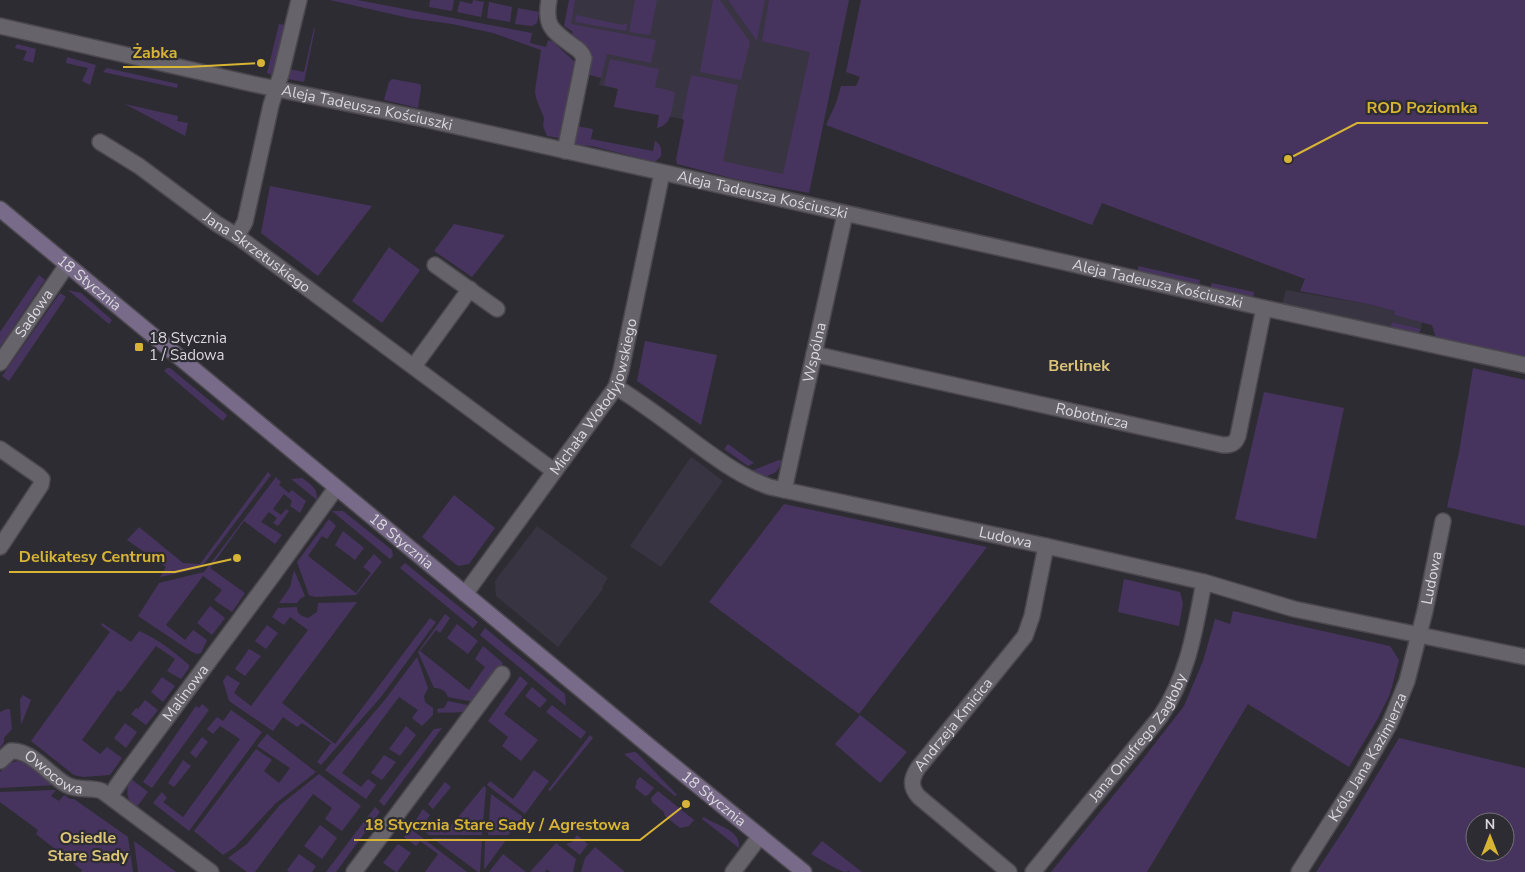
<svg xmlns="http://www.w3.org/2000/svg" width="1525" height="872" font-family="'Nunito Sans',sans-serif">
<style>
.built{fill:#393441}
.green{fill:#46345e;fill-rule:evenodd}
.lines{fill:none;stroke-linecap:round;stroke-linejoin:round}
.street-casing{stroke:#4a474d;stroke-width:18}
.secondary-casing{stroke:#4a474d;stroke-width:18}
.street{stroke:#66636b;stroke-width:15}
.secondary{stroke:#786b8a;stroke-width:15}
.poi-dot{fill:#d8b434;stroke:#2e2c33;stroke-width:2}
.labels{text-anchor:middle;stroke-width:4.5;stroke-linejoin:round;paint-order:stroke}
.street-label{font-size:15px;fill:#dad8dd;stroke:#2e2c33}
.poi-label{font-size:15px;fill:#dad8dd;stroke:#2e2c33;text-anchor:start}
.neighbourhood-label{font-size:16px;font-weight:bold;fill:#dcc478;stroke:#2e2c33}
.leader{fill:none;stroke:#d8b434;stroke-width:2}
.callout-dot{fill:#d8b434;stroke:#2e2c33;stroke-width:2}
.callout-label{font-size:16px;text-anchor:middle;font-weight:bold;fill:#d8b434;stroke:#2e2c33;stroke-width:4.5;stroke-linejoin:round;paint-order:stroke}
</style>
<rect width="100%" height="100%" fill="#2e2c33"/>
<g class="built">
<polygon points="573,0 849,0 810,187 680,160 688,120 614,107 618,89 599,85 601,78 589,75 597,32 568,27"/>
<polygon points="1286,290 1368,304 1395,311 1394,315 1422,322 1421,329 1392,322 1390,328 1282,305"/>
<polygon points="691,457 723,481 661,567 630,546"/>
<polygon points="537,526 608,578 602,587 603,589 558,647 496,596 495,581"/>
</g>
<g class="green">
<polygon points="330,0 357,0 532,33 530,43 546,47 548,40 553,42 576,63 559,138 547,136 543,126 544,118 536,98 535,91 541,50 493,33 452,24 409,18"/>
<polygon points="430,0 454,0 452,11 429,7"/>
<polygon points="473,0 484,2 481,17 457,12 460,1 472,4"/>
<polygon points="569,0 575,0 571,24 656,40 651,63 607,54 601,78 587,74 590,51 570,36 573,32 564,26"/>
<polygon points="635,0 657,0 650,35 629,32"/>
<polygon points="713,0 720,0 750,42 741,80 700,72"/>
<polygon points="728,0 765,0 757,40 762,41 769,0 849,0 809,193 735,179 677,164 676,159 684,120 682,119 691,75 738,85 723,161 783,174 810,52 756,40"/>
<polygon points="861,0 1525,0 1525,358 1436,338 1432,325 1394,315 1395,311 1368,304 1300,291 1305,279 1102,203 1092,225 826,125 836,103 841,86 856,86 860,77 846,72"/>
<polygon points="489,2 512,7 510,22 487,18"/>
<polygon points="518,8 539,12 537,23 532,26 515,24"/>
<polygon points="576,15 623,25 624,24 627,24 626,31 575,22"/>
<polygon points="279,24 286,25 274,76 267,73"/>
<polygon points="314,28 315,29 304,82 288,79 289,69 304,72"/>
<polygon points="17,44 36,49 33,63 23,60 27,51 15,48"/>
<polygon points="67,57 96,65 90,85 82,81 88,68 66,63"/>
<path d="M610,59l49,10 -4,18 20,5c-3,14 -2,33 -18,36l2,-13 -45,-8 4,-18 -14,-4z"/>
<polygon points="107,68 178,84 177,88 103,72"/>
<polygon points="392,79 420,84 421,88 418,108 384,100 389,82"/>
<polygon points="125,104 178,116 177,121 188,123 185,136"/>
<path d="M576,126l17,3 -2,10 62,12 2,-10c6,4 7,8 6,15l-6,6 -63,-16 -17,-1 -3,-3z"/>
<polygon points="270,186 372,206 318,276 261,233"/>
<polygon points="454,224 505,235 472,277 434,251"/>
<polygon points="389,247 420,270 382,323 352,301"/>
<polygon points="1138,266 1200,280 1199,287 1138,272"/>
<polygon points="39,275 45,280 0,347 0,332"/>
<polygon points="1212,283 1254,292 1253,298 1210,289"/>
<polygon points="68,290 81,293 112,320 109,324"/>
<polygon points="60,293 66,297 9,381 2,376"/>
<polygon points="1392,322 1421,329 1418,335 1390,328"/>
<polygon points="645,341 717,355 701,425 637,381"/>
<polygon points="167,368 170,368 227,415 223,421 164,371"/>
<polygon points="1473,368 1525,380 1525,526 1447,507 1459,452"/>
<polygon points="1264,392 1344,408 1316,539 1235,519"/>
<polygon points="728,444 754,463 748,466 724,449"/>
<polygon points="779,460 783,461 776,472 765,477 751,471"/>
<polygon points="268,472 271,475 201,568 160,577 166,567 127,540 139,527 183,563 200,564"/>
<polygon points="276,477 281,482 279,485 289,493 292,490 306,501 300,513 290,506 292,501 284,494 273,509 281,515 286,509 289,511 278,526 273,523 277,518 269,512 261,522 282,535 275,544 244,521 210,568 245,593 232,612 214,600 222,590 203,576 166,625 185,640 193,630 207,640 201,653 197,654 192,652 138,616 159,583 204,572"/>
<path d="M302,478c8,6 16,10 15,22l-26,-21z"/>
<polygon points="454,495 495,528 469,564 458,566 422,537"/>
<polygon points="784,504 987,547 859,714 709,602"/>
<polygon points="332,511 343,511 392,550 393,556 390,559"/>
<polygon points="329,519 336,526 327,539 322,536 308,556 356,593 371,573 363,567 374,554 382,562 356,595 315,597 309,595 297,562"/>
<polygon points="343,531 364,548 355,560 335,545"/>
<polygon points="405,563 478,622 473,628 400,568"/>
<polygon points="294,570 305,596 300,599 297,603 279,603 290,587"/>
<polygon points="1124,579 1180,592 1183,603 1179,626 1118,612"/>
<path d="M357,602l-75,101 53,41 95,-126 6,4 -55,75 -60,68 -4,-3 14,-19 -29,-20 -5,4 -14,-10 -10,14 -44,-30 -6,-20 4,-6 13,8 -6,10 17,13 57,-76 -18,-13 -6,8 -12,-8 6,-9 19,-1c0,8 5,9 11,11l9,-6 1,-9z"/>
<polygon points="210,606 225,618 212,635 197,623"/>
<polygon points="1233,611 1390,646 1399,660 1390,694 1377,720 1349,767 1248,704 1147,872 1051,872 1139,764 1184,706 1203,661 1215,619 1230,624"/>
<path d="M445,614l5,4 -10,15 -4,-3 -16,21 49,39 16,-23 -10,-8 8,-13 20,17 -29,39 -26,-5c-3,-7 -7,-9 -14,-9l-16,-36z"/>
<path d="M102,623l29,19 8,-11c18,7 35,21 50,34v3l-8,11 -14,-8 8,-12 -19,-13 -35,46 -3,-2 -36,50 18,14 7,-7 15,11 -12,17 -27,2 -9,-2 -43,-34 79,-109 -9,-7z"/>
<polygon points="457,624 478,641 468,654 447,638"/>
<polygon points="267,625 278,633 266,649 255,641"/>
<polygon points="485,628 565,694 566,706 480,635"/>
<polygon points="249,649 261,656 245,676 235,669"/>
<polygon points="417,657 428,688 424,696 425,702 433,708 433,715 422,726 412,718 418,710 399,697 342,773 361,787 368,779 376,785 366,799 325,770 384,701"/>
<polygon points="520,676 528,683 504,714 538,740 521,761 502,746 508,737 488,721"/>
<polygon points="162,677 175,686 163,702 151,692"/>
<polygon points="532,687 547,700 540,708 525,696"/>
<polygon points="23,695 31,700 21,725 20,699"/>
<polygon points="145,700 158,710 146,725 131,714 136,708 138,709"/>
<path d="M448,701l24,5c-8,10 -23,5 -34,7l-1,-4 7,-1z"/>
<polygon points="202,704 209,710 152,788 143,782 196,706 199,708"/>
<polygon points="552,705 586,732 581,739 546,712"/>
<polygon points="7,709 10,709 12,729 4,738 4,742 0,748 0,712"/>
<polygon points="231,710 262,732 189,831 153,803 162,792 167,798 163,802 183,817 240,739 220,726 213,734 207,729 217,717 223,721"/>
<polygon points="860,715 907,752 880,783 835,744"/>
<polygon points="125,723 137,732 126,748 114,738"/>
<polygon points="406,726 416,735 400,756 389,749"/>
<polygon points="442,728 384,806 379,801 434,729"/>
<polygon points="267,734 316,772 276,803 235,847 223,855 194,831 256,749 272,760 264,771 279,783 290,768 257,746"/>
<polygon points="590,735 593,738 550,791 548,790"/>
<polygon points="202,737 208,742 196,758 190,753"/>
<path d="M1399,738l126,30v104h-209l31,-47zM1475,822h30v30h-30z"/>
<polygon points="634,752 637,753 677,795 675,796 624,754"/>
<polygon points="384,755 396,762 382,780 371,773"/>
<polygon points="183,760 191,766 174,787 168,783"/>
<polygon points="17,761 28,764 56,785 0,788 0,772 7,764"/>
<polygon points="534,770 549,781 525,814 487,785 490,781 513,799"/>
<polygon points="319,774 361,806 342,831 325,819 332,808 313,794 255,872 247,872 228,858 247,844 280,805"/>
<polygon points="640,777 654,788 648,795 645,796 635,788 637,780"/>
<path d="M131,779l17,13 -12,16c-10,-8 -11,-18 -5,-29z"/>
<polygon points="445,782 451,787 433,809 428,804"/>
<polygon points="484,786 486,788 482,835 429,835 414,823 423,809 430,815 427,819 445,833"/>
<polygon points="54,790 56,790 51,796 59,801 64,795 70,799 74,799 128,837 133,872 81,872 82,870 36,834 38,830 0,802 0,792"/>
<polygon points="658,791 694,820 689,826 680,828 665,816 664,812 652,802 651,798"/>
<polygon points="491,794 523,817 508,835 488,835"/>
<polygon points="375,807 380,812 336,872 326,872"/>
<path d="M704,817c12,9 37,12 35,31l-37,-29z"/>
<polygon points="320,825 337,838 322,859 304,846"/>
<polygon points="411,829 467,872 425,872 438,854 420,841 416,846 404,837"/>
<polygon points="577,835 588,844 580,855 566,844 572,842"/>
<polygon points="432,838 482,839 480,872 478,872"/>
<polygon points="485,840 506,840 484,870"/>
<polygon points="134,841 176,872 138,872"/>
<path d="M822,841l40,31h-12l-2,-2 -1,2c-8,0 -28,-14 -36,-18z"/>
<polygon points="556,843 576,859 573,872 550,872 547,869 545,872 530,872"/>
<polygon points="398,844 411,853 397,872 396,872 383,863"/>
<polygon points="595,847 625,872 581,872 585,858"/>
<polygon points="299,854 316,866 312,872 289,872 287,870"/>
<polygon points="503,854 526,872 489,872"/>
</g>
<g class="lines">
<defs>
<g id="street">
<path d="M549,0c-5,27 4,31 24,46 5,3 9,6 11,12l-19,93"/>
<path id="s1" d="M0,26l253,58 171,35 635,142 205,47 261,57"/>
<path id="s2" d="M100,142l39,24 78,58 20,12 317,235"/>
<polyline points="237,236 245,222 271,105 281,74 299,0"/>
<polyline points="435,265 497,309"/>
<path id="s3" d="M814,354l409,91c8,0 12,-1 15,-9l26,-128"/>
<path id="s4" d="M0,363l67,-98"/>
<polyline points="414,366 470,289"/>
<path id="s5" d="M616,387c28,17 55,38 82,58 22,16 45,33 72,42l276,59 158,36 90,27 231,48"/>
<polyline points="0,449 39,476 42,479 41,485 0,547"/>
<path id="s6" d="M784,490l61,-276"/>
<path id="s7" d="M465,594l151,-207 5,-17 41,-197"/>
<path id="s8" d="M0,761l11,-10c20,-2 39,25 56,34 11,6 23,2 35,6l109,81"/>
<path id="s9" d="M110,796l16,-23 147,-198 63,-87"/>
<polyline points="354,872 502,674"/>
<polyline points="733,872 760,836"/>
<path id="s10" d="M1009,872l-90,-75c-9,-10 -8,-18 -1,-29l107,-132 7,-20 14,-70"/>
<path id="s11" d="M1033,872l127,-155c28,-41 35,-87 44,-135"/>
<path id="s12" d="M1299,872l59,-93 31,-54 8,-19 10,-25 18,-70 18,-90"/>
</g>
<g id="secondary">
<path id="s13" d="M0,209l654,541 150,122"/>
</g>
</defs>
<use href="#street" class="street-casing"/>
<use href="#secondary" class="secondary-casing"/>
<use href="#street" class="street"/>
<use href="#secondary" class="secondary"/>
</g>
<rect class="poi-dot" x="134" y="342" width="10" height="10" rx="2.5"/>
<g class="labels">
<g class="street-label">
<text dy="5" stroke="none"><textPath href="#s1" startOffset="376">Aleja Tadeusza Kościuszki</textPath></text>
<text dy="5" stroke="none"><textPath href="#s1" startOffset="781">Aleja Tadeusza Kościuszki</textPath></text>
<text dy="5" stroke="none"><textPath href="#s2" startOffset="192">Jana Skrzetuskiego</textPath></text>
<text dy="5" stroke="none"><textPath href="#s13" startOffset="116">18 Stycznia</textPath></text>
<text dy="5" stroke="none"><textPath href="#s1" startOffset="1186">Aleja Tadeusza Kościuszki</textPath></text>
<text dy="5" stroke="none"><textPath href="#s4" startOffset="60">Sadowa</textPath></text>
<text dy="5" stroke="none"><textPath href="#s6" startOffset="141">Wspólna</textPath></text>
<text dy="5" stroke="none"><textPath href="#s7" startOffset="238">Michała Wołodyjowskiego</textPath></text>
<text dy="5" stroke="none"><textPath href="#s3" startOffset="285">Robotnicza</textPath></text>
<text dy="5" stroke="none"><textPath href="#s5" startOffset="425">Ludowa</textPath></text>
<text dy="5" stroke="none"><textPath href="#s13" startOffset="521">18 Stycznia</textPath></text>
<text dy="5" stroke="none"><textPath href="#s12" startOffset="326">Ludowa</textPath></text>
<text dy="5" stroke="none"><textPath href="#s9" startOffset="128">Malinowa</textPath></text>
<text dy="5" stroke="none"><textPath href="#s10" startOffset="205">Andrzeja Kmicica</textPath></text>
<text dy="5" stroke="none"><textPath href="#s11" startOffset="171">Jana Onufrego Zagłoby</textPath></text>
<text dy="5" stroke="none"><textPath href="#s12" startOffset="134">Króla Jana Kazimierza</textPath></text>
<text dy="5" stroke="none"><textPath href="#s8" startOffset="64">Owocowa</textPath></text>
<text dy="5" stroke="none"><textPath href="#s13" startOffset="926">18 Stycznia</textPath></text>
</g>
<g class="poi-label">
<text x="149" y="343">18 Stycznia<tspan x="149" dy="17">1 / Sadowa</tspan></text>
</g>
<g class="neighbourhood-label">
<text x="1079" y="371">Berlinek</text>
<text x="88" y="843">Osiedle<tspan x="88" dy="18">Stare Sady</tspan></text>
</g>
</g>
<path class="leader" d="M261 63L188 67H123M1288 159L1357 123H1488M237 558L175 572H9M686 804L640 840H354"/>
<g class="callout-dot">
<circle cx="261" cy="63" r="5"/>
<circle cx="1288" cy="159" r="5"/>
<circle cx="237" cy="558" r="5"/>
<circle cx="686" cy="804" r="5"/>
</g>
<g class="callout-label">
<text x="155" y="58">Żabka</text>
<text x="1422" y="113">ROD Poziomka</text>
<text x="92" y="562">Delikatesy Centrum</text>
<text x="497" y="830">18 Stycznia Stare Sady / Agrestowa</text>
</g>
<g transform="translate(1490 837)"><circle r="24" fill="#2e2c33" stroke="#737177"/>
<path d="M0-4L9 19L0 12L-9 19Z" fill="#d8b434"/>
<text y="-8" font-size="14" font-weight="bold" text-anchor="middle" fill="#dad8dd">N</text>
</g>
</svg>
